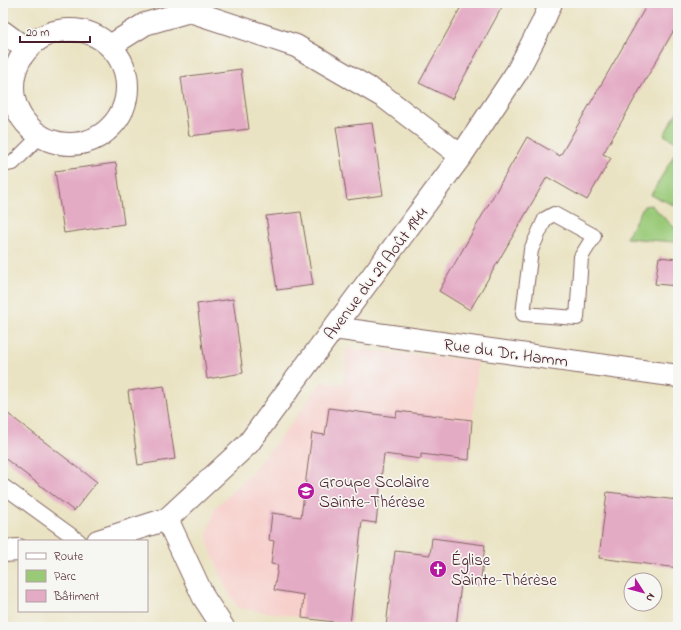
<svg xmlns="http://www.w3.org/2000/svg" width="681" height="630" font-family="'Indie Flower',sans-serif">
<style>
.built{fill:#f7d0cc}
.green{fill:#9aca78;stroke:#727452}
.building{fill:#e4abc5}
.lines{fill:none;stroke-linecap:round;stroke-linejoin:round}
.lane-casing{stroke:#826460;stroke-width:16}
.street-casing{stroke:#826460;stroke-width:24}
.lane{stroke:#fff;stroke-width:14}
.street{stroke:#fff;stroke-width:22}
.labels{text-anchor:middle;stroke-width:3.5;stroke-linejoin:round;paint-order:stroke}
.street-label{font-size:17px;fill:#4a1f2b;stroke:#f6f6f2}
.poi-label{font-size:17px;fill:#4a1f2b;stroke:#f6f6f2;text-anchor:start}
</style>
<rect width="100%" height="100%" fill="#f6f6f2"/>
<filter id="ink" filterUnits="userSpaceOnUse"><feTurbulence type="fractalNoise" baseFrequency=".025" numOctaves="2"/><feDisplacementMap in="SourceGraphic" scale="8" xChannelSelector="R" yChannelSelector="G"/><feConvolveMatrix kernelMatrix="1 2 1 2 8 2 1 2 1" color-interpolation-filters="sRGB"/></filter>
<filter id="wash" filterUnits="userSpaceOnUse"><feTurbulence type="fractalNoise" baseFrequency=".012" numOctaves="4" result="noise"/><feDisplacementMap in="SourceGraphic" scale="16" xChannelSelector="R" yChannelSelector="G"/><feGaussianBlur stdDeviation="0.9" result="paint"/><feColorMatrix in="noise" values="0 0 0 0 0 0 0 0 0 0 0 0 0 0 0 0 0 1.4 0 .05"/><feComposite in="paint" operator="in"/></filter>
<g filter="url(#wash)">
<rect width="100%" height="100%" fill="#eae3c3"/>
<polygon class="built" points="347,348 478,361 469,460 421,454 421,459 384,454 376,523 362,522 350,624 238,608 227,590 209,546 207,535 215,508 250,475 287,429 322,382 343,384"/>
<g class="green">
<polygon points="678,110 678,143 664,135"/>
<polygon points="678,148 678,203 674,205 651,195"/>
<polygon points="651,205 678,231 674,242 626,238 644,206"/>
</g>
<g id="blocks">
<g class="building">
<polygon points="463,3 504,3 452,99 419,83"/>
<polygon points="648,3 678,3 678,23 603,154 611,158 587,200 547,177 470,310 439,291 527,137 560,156"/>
<polygon points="241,69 249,129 189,136 181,77"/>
<polygon points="372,123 383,195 347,200 336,127"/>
<polygon points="116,163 124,224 64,233 55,171"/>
<polygon points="301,212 313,285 277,290 266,216"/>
<polygon points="659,257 678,259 678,286 655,284"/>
<polygon points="233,299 243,373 207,379 197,304"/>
<polygon points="164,386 175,459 138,465 128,391"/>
<polygon points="329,408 396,417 397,411 472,420 469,460 421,454 421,459 384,454 376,523 362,521 350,624 302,618 304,595 274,590 278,565 271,564 274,541 269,540 272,513 301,517 312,433 325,435"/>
<polygon points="3,410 97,482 74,511 3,457"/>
<polygon points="607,492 678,500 678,568 599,558"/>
<polygon points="432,538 485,545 480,586 461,584 456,627 386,627 395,551 430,555"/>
</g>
</g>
</g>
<g filter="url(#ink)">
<use href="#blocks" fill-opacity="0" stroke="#826460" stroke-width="1"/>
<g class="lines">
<defs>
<g id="lane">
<polyline points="3,165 13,163 39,137"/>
<polygon points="554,214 594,236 581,257 577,318 523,314 531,250 545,219"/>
<polyline points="3,486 79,541"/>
</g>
<g id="street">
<circle cx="70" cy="87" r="57"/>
<polyline points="3,32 26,49"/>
<polyline points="110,46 145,24 190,11 296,46 384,97 461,156"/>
<polyline points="334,328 678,376"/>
<polyline points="167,519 204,598 223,627"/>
<polyline points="98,541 167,519 248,444 461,156 517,72 542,24 551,3"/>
<polyline points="3,551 19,550"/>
</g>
</defs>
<use href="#lane" class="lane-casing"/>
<use href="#street" class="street-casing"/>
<use href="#lane" class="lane"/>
<use href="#street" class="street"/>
</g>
</g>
<defs>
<symbol id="school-disc" viewBox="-11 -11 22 22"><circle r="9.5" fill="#b5179e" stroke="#f6f6f2"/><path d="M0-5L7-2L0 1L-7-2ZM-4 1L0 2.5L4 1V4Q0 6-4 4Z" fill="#fff"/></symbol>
<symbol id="church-disc" viewBox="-11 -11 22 22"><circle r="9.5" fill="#b5179e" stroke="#f6f6f2"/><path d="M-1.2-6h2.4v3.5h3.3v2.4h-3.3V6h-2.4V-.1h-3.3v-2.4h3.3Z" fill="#fff"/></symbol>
</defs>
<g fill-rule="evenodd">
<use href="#school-disc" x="296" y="481" width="20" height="20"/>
<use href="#church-disc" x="428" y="559" width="20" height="20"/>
</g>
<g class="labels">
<g class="street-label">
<text transform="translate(375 273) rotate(-53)" y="6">Avenue du 29 Août 1944</text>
<text transform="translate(506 352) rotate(8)" y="6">Rue du Dr. Hamm</text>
</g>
<g class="poi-label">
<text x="319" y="487">Groupe Scolaire<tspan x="319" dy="20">Sainte-Thérèse</tspan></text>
<text x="451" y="565">Église<tspan x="451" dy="20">Sainte-Thérèse</tspan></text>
</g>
</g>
<rect width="681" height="630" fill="none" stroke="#f6f6f2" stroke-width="16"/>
<rect x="18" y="540" width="130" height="72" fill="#f6f6f2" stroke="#b1a0a2"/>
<rect x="26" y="553" width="20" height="6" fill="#ffffff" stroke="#b1a0a2"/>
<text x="54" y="560" font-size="12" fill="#4a1f2b">Route</text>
<rect x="26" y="570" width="20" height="12" fill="#9aca78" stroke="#b1a0a2"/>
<text x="54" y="580" font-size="12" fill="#4a1f2b">Parc</text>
<rect x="26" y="590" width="20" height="12" fill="#e4abc5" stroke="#b1a0a2"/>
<text x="54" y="600" font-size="12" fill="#4a1f2b">Bâtiment</text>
<g transform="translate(643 592) rotate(126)"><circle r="19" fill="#f6f6f2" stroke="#b1a0a2"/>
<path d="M0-3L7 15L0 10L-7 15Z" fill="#b5179e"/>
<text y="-6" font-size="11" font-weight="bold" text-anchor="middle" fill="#4a1f2b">N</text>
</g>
<path d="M20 36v6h70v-6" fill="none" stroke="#4a1f2b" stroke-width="2"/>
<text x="26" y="36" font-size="12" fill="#4a1f2b" stroke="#f6f6f2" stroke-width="3" paint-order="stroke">20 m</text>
</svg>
